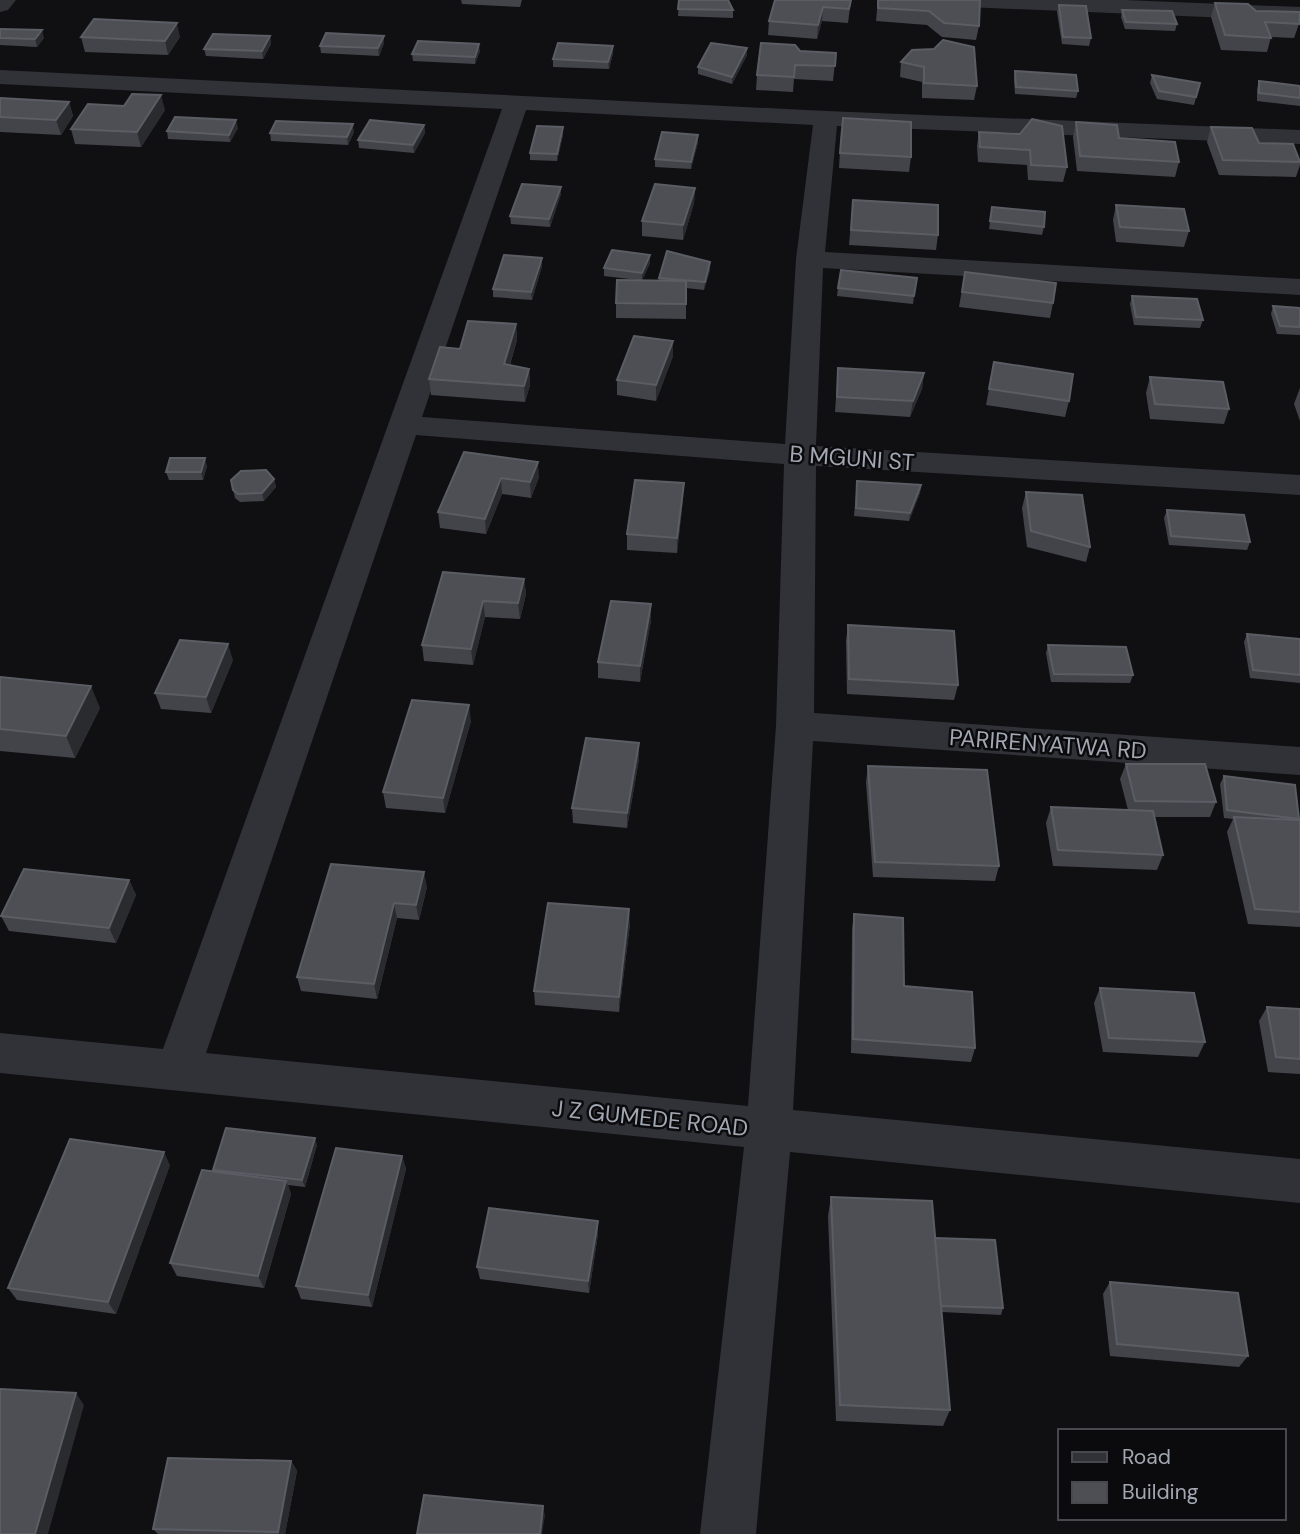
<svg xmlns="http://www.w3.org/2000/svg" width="1300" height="1534" font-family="'DM Sans',sans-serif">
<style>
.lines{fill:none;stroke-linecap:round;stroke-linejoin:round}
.minor{fill:#313237;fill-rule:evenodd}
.wall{fill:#43444a}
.shaded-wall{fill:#2a2b2f}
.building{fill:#4d4f55;stroke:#5a5d64;stroke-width:2}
.labels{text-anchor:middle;stroke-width:5;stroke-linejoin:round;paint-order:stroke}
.street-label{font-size:23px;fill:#a1a7b3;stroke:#0b0b0d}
</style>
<rect width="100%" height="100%" fill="#101012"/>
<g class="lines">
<g class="minor">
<polygon points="0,0 16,0 8,10 0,12"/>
<polygon points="955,0 1124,0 1300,7 1300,21 966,7"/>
<path d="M0,70l826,41 474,19v14l-463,-18 -12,126 475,27v16l-477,-27 -7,178 484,29v20l-484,-29 -2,247 486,34v28l-487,-34 -20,369 507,49v44l-510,-51 -34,382h-56l44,-387 -744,-74v-40l163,16 339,-940 -502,-25zM526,110l287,15 -17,134 -11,185 -363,-27zM416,435l368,29 -8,262 -28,380 -542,-53z"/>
</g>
</g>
<g class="wall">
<polygon points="461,0 522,0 520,7 462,4"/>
<polygon points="679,0 733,10 733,18 678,16"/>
<polygon points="851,0 848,23 822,21 817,39 768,35 769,21"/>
<polygon points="878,0 980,0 979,26 976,40 942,37 927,25 876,21"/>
<polygon points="1215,3 1256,11 1299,24 1294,38 1271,37 1267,52 1221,50 1211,17"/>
<polygon points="1059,5 1091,38 1089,46 1062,44 1057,12"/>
<polygon points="1122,10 1177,24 1175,31 1125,29 1121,17"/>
<polygon points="0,29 44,38 37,47 0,45"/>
<polygon points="270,36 271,44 263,59 206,56 204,49"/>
<polygon points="384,36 384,43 379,56 321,53 320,46"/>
<polygon points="81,37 180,37 168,55 85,52"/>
<polygon points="747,48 747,55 732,84 698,74 698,67"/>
<polygon points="912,50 977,86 974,100 922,98 922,82 900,77 901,62"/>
<polygon points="480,51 475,64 413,61 412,54"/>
<polygon points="613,53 609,69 553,67 553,59"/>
<polygon points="836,53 833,81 794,79 793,92 756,90 757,75"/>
<polygon points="1015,71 1078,91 1076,98 1015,94 1014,79"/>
<polygon points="1152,75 1200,83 1194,105 1157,99 1150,83"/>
<polygon points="1259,81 1300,86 1300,106 1257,101 1257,89"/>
<polygon points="0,98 69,102 73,116 61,135 0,132"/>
<polygon points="165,110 141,147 75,144 71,129"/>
<polygon points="1076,122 1179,162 1175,177 1077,171 1073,137"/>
<polygon points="424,125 425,133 414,153 359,148 358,140"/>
<polygon points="563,127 563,135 557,161 530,160 530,153"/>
<polygon points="1211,127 1259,143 1300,160 1300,165 1296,177 1219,175 1207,142"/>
<polygon points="238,128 230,142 168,139 167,131"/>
<polygon points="354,132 348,145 271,141 270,133"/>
<polygon points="979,132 1020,134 1067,167 1063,182 1028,180 1027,165 978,162 977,146"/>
<polygon points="841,133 911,157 909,172 839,168"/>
<polygon points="698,135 698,142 691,169 655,167 655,159"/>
<polygon points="561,187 561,194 550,227 511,224 510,216"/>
<polygon points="695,188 694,203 683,240 642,236 642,221"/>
<polygon points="853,200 938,235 936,250 849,245"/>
<polygon points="1116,205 1189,231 1184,247 1116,242 1113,220"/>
<polygon points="992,207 1044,227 1042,235 989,229"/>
<polygon points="542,258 542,266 532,300 493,297 493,289"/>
<polygon points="710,262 710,270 704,290 686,288 686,319 616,318 616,303 638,280 604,276 604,268 650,263 642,280 659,281 659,278"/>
<polygon points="965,272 1053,303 1050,318 959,307"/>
<polygon points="838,288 914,296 913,304 837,296"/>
<polygon points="1132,296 1203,320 1200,328 1134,325 1130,304"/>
<polygon points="1273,306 1300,308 1300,335 1277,334 1271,314"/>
<polygon points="516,324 517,340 510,365 529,369 530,385 525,402 431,395 429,379 460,349"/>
<polygon points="673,341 673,356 656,401 617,395 617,380"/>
<polygon points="994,362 1069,401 1065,417 986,405"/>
<polygon points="838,368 924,373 922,389 910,417 835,412"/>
<polygon points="1150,377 1229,409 1224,424 1150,419 1146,393"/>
<polygon points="1300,388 1300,421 1294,404"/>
<polygon points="464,452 539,477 531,498 502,494 486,534 440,528 438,512"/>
<polygon points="207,466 203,480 169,480 166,472"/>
<polygon points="274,479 276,487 264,501 240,502 235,498 231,480"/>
<polygon points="857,481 921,485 920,493 909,521 854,516"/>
<polygon points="1026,492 1090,547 1086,562 1027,547 1022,508"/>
<polygon points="683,499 677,553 627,550 627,534"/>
<polygon points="1167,510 1250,542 1247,550 1169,545 1164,518"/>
<polygon points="443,572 524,579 526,594 520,619 485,617 473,665 424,661 422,645"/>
<polygon points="651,620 640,682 598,678 598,662"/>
<polygon points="848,625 958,685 954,700 847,694 846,641"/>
<polygon points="1247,634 1300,639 1300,683 1250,678 1244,642"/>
<polygon points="1048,645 1133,675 1130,683 1051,682 1046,653"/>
<polygon points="233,660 211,713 161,709 155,693"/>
<polygon points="0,677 100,708 75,758 0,751"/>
<polygon points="471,721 445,813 386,808 383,792"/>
<polygon points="639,743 639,759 627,828 573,823 572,808"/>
<polygon points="1126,764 1216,802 1210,817 1155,817 1163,855 1157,870 1053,866 1046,823 1051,807 1128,810 1120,779"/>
<polygon points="868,766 999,866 995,881 873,877 866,782"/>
<polygon points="1224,776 1300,820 1300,927 1248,924 1227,832 1233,819 1224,818 1220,784"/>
<polygon points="331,864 427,887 419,920 397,918 377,999 301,991 297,977"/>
<polygon points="129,880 136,895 116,943 9,931 1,916"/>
<polygon points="854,914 904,986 975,1048 971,1062 851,1053 852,929"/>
<polygon points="630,924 619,1012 535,1005 534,991"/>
<polygon points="1100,988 1205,1042 1198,1057 1103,1052 1094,1003"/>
<polygon points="1267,1007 1300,1009 1300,1074 1268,1072 1259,1021"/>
<polygon points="317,1145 305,1187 288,1185 291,1194 264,1288 177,1276 170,1263 214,1171 213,1170"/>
<polygon points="402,1156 406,1169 372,1307 301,1299 296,1286"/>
<polygon points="170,1165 116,1314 17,1300 8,1288"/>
<polygon points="831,1197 935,1238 1003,1308 1001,1315 942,1312 950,1410 943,1426 836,1421 828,1216"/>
<polygon points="598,1221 598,1234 589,1293 480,1279 477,1267"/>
<polygon points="1110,1282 1248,1356 1239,1367 1110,1356 1103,1294"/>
<polygon points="291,1461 297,1471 285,1534 158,1534 153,1529"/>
</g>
<g class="shaded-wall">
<polygon points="823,7 822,21 817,39 818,25"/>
<polygon points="177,23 180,37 168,55 165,41"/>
<polygon points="42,30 44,38 37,47 35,39"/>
<polygon points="270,36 271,44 263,59 262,51"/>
<polygon points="384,36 384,43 379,56 378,48"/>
<polygon points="479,44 480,51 475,64 475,57"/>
<polygon points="613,46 613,53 609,69 608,62"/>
<polygon points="747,48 747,55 732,84 732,77"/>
<polygon points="161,95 165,110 141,147 137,132"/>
<polygon points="69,102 73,116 61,135 56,120"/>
<polygon points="236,120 238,128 230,142 229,135"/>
<polygon points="353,124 354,132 348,145 347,137"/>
<polygon points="424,125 425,133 414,153 413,145"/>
<polygon points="563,127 563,135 557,161 557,154"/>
<polygon points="698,135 698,142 691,169 691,162"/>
<polygon points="561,187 561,194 550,227 549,219"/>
<polygon points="695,188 694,203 683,240 683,225"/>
<polygon points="650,255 650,263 642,281 642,273"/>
<polygon points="542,258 542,266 532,300 531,292"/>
<polygon points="710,262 710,270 704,290 705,282"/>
<polygon points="516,324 517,340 505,380 504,364"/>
<polygon points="673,341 673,356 656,401 656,385"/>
<polygon points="529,369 530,385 525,402 524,386"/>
<polygon points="924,373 922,389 910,417 913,401"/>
<polygon points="205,458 207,466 203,480 201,472"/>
<polygon points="538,462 539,477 531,498 530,482"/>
<polygon points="501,478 502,494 486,534 485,519"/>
<polygon points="274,479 276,487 264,501 262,493"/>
<polygon points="684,483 683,499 677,553 677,538"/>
<polygon points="921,485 920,493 909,521 910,513"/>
<polygon points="524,579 526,594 520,619 518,603"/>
<polygon points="483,601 485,617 473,665 471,649"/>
<polygon points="651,604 651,620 640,682 640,666"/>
<polygon points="228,644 233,660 211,713 206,697"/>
<polygon points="91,686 100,708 75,758 66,736"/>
<polygon points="469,705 471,721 445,813 443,798"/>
<polygon points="639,743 639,759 627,828 627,813"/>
<polygon points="424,872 427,887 419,920 416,905"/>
<polygon points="129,880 136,895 116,943 109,928"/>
<polygon points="394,903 397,918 377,999 374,984"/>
<polygon points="629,909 630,924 619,1012 619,997"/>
<polygon points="315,1138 317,1145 305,1187 302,1180"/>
<polygon points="164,1152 170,1165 116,1314 108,1302"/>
<polygon points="402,1156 406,1169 372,1307 368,1295"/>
<polygon points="286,1181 291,1194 264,1288 258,1276"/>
<polygon points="598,1221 598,1234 589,1293 588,1281"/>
<polygon points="76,1393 84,1405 48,1534 35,1534"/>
<polygon points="291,1461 297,1471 285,1534 279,1534 278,1532"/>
<polygon points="543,1506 545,1516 542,1534 540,1534"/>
</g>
<g class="building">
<polygon points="679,0 728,0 733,10 678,9"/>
<polygon points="775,0 851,0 849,9 823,7 818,25 769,21"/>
<polygon points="878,0 980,0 979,26 944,23 929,11 878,8"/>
<polygon points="1215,3 1248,4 1256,11 1300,12 1299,24 1265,22 1271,38 1225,35"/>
<polygon points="1059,5 1086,6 1091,38 1063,37"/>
<polygon points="1122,10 1172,11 1177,24 1126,22"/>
<polygon points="94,19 177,23 165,41 81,37"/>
<polygon points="0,29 42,30 35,39 0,38"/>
<polygon points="326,33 384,36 378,48 320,46"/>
<polygon points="213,34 270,36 262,51 204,49"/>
<polygon points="943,40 974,47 977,86 924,83 924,67 901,62 912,50 934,49"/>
<polygon points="418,41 479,44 475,57 412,54"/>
<polygon points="558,43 613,46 608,62 553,59"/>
<polygon points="711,43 747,48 732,77 698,67"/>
<polygon points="761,43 795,45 800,51 836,53 835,66 795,65 794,77 757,75"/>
<polygon points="1015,71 1076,75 1078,91 1016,87"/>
<polygon points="1152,75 1200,83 1196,97 1159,91"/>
<polygon points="1259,81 1300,86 1300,98 1259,93"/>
<polygon points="132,94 161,95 137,132 71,129 88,104 124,106"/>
<polygon points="0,98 69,102 56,120 0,117"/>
<polygon points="175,117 236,120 229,135 167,131"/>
<polygon points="843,118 911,122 911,157 840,153"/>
<polygon points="1032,119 1062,126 1067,167 1031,165 1030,150 980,147 979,132 1020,134"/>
<polygon points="370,120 424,125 413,145 358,140"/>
<polygon points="276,121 353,124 347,137 270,133"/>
<polygon points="1076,122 1117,125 1119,138 1175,142 1179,162 1080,156"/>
<polygon points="537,126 563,127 557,154 530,153"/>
<polygon points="1211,127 1252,128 1259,143 1293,144 1300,162 1223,160"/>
<polygon points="662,132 698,135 691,162 655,159"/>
<polygon points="522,184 561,187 549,219 510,216"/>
<polygon points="655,184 695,188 683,225 642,221"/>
<polygon points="853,200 938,205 938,235 851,230"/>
<polygon points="1116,205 1184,209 1189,231 1120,227"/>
<polygon points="992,207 1045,212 1044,227 990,221"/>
<polygon points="612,250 650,255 642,273 604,268"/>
<polygon points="667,251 710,262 705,282 659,278"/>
<polygon points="504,255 542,258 531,292 493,289"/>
<polygon points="841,270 917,278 914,296 838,288"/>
<polygon points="965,272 1056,283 1053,303 962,292"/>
<polygon points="617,280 686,281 686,304 616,303"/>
<polygon points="1132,296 1197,299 1203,320 1136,317"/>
<polygon points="1273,306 1300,308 1300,327 1280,326"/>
<polygon points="468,321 516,324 504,364 529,369 524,386 429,379 440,347 460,349"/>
<polygon points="634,336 673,341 656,385 617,380"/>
<polygon points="994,362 1073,374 1069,401 989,389"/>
<polygon points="838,368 924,373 913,401 837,397"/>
<polygon points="1150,377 1223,382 1229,409 1155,404"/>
<polygon points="464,452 538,462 530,482 501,478 485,519 438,512"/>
<polygon points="170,458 205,458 201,472 166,472"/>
<polygon points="266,470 274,479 262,493 238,494 233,490 231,480 241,471"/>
<polygon points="635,480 684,483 677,538 627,534"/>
<polygon points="857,481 921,485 910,513 856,508"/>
<polygon points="1026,492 1082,495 1090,547 1031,531"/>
<polygon points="1167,510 1244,515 1250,542 1171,536"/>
<polygon points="443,572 524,579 518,603 483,601 471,649 422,645"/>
<polygon points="611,601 651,604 640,666 598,662"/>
<polygon points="848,625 954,631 958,685 849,679"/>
<polygon points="1247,634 1300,639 1300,675 1253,670"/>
<polygon points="180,640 228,644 206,697 155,693"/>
<polygon points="1048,645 1126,647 1133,675 1054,674"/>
<polygon points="0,677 91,686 66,736 0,729"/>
<polygon points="412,700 469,705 443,798 383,792"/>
<polygon points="586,738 639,743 627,813 572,808"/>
<polygon points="1126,764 1205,764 1216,802 1135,801"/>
<polygon points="868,766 987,770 999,866 875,862"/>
<polygon points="1224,776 1295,785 1299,819 1227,810"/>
<polygon points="1051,807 1153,811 1163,855 1058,850"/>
<polygon points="1234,817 1300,820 1300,912 1255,909"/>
<polygon points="331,864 424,872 416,905 394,903 374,984 297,977"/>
<polygon points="24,869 129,880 109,928 1,916"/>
<polygon points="548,903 629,909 619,997 534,991"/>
<polygon points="854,914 903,918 904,986 972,992 975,1048 853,1039"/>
<polygon points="1100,988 1194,993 1205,1042 1109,1038"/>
<polygon points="1267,1007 1300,1009 1300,1059 1276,1057"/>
<polygon points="226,1128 315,1138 302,1180 213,1170"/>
<polygon points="70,1139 164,1152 108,1302 8,1288"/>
<polygon points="336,1148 402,1156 368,1295 296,1286"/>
<polygon points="202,1170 286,1181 258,1276 170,1263"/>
<polygon points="831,1197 932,1201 950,1410 840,1405"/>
<polygon points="489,1208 598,1221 588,1281 477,1267"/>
<polygon points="935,1238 995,1240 1003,1308 941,1306"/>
<polygon points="1110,1282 1238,1293 1248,1356 1117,1344"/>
<polygon points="0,1389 76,1393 35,1534 0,1534"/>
<polygon points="168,1458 291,1461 278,1532 153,1529"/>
<polygon points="424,1495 543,1506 540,1534 417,1534"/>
</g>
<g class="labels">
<g class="street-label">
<text transform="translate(852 458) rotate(4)" y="8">B MGUNI ST</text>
<text transform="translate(1048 744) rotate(4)" y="8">PARIRENYATWA RD</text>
<text transform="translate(650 1118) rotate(6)" y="8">J Z GUMEDE ROAD</text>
</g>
</g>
<rect x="1058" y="1429" width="228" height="91" fill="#0b0b0d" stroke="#47494f" stroke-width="2"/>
<rect x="1072" y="1452" width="35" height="10" fill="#313237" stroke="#47494f" stroke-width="2"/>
<text x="1122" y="1464" font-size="21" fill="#a1a7b3">Road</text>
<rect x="1072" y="1482" width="35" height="21" fill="#4d4f55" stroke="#47494f" stroke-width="2"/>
<text x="1122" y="1499" font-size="21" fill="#a1a7b3">Building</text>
</svg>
